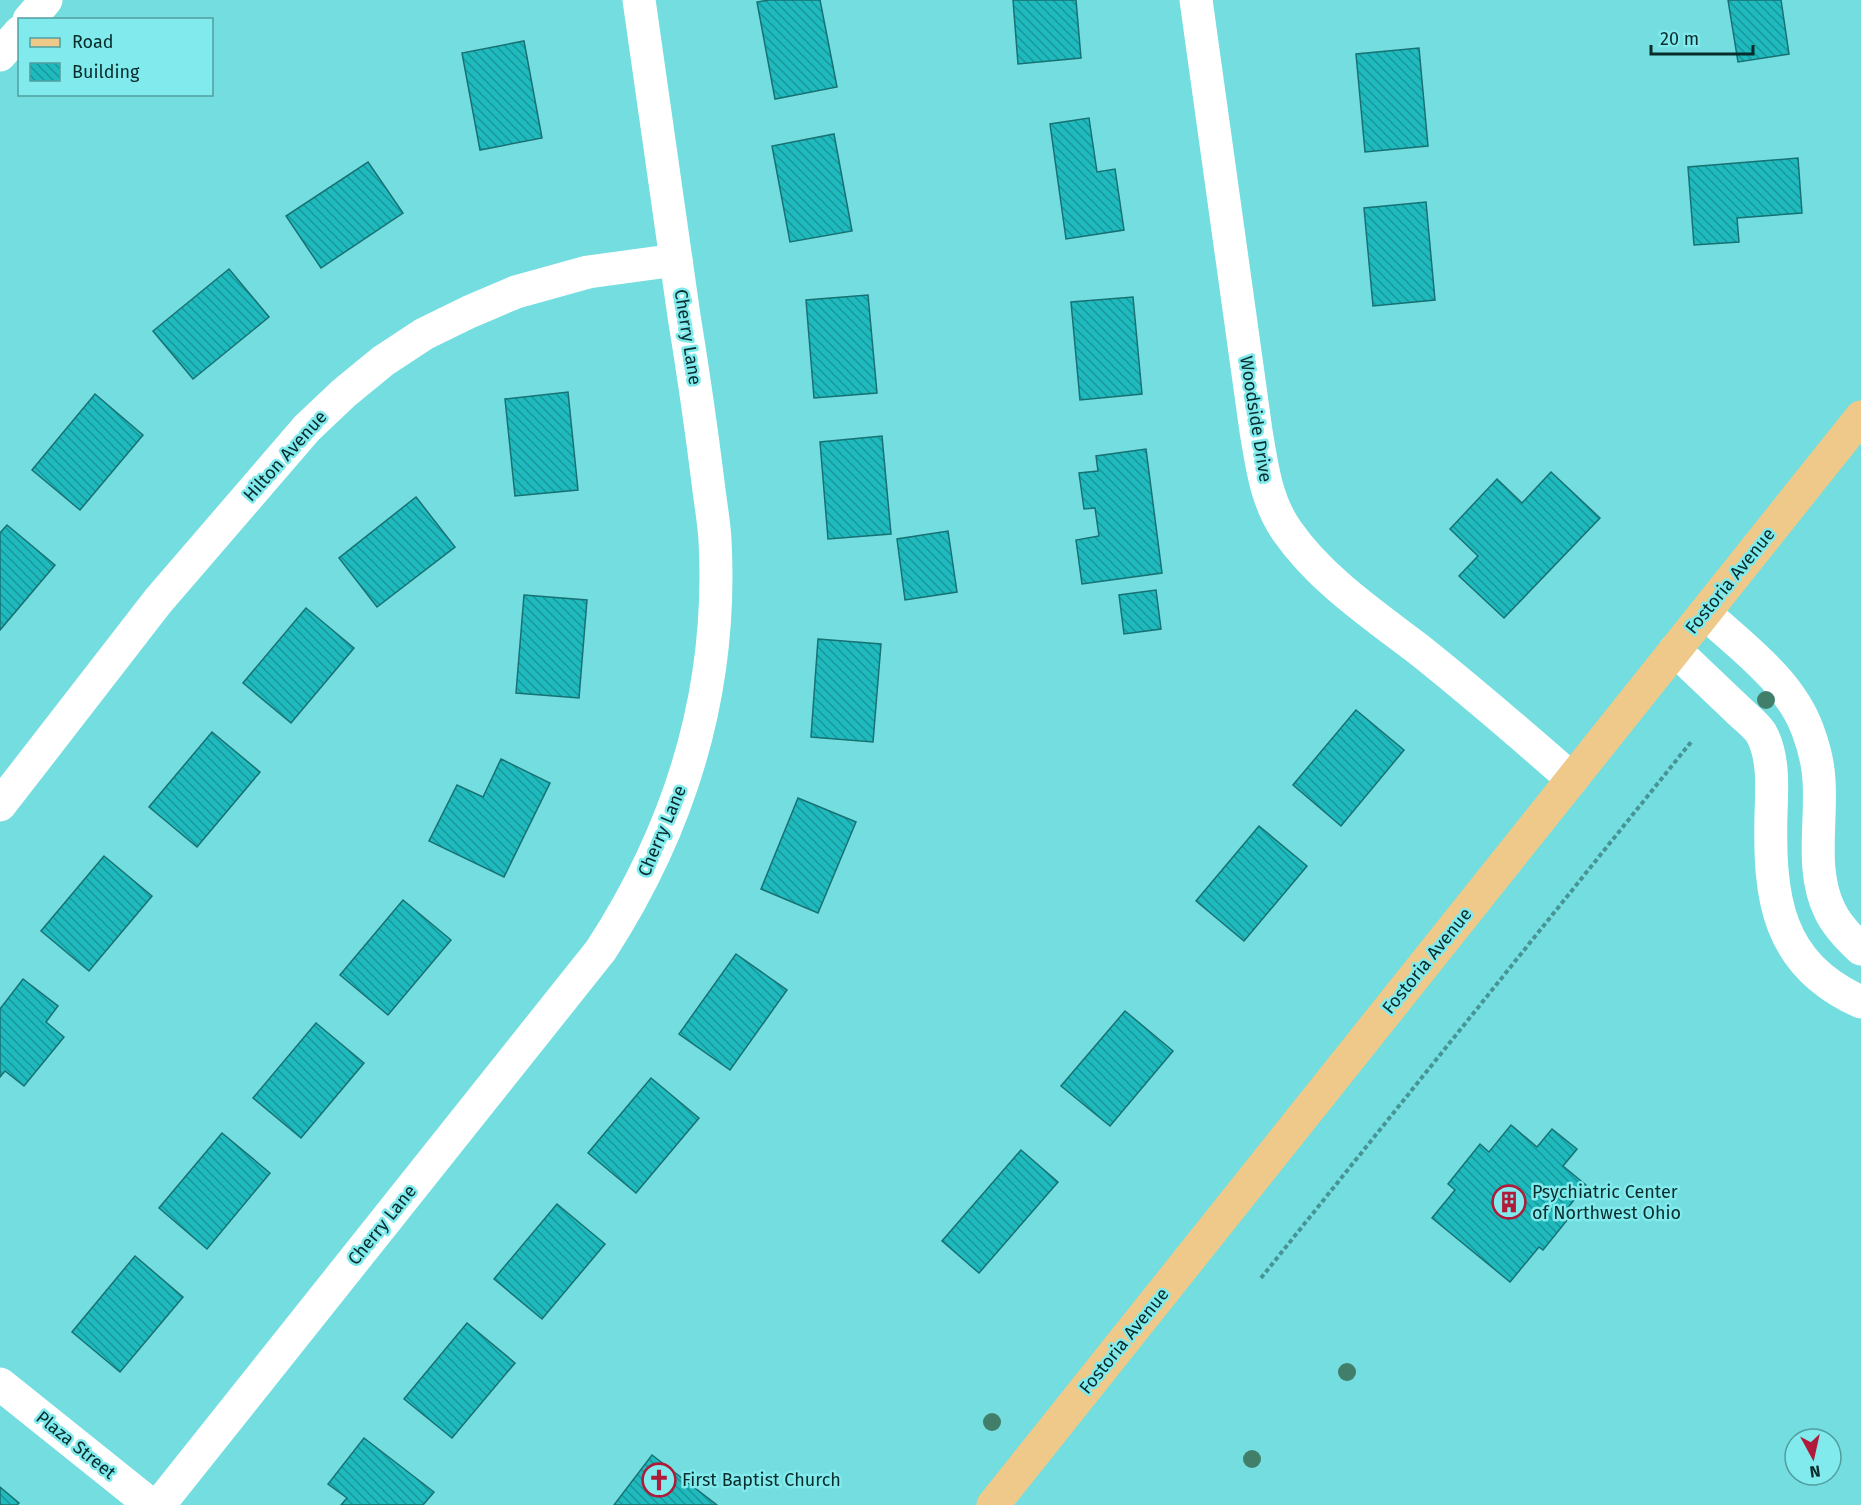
<svg xmlns="http://www.w3.org/2000/svg" width="1861" height="1505" font-family="'Fira Sans',sans-serif">
<style>
.building{fill:url(#building-back-hatch);stroke:#187173;stroke-width:1.5}
.lines{fill:none;stroke-linecap:round;stroke-linejoin:round}
.path{stroke:#479495;stroke-width:4;stroke-dasharray:4.5 3;stroke-linecap:butt}
.minor{stroke:#fff;stroke-width:33}
.tertiary{stroke:#fff;stroke-width:33}
.primary{stroke:#eec989;stroke-width:33}
.tree{fill:#417f6a}
.labels{text-anchor:middle;stroke-width:5;stroke-linejoin:round;paint-order:stroke}
.street-label{font-size:18px;fill:#082c2c;stroke:#81eaec}
.poi-label{font-size:18px;fill:#082c2c;stroke:#81eaec;text-anchor:start}
</style>
<defs>
<pattern id="building-back-hatch" width="6" height="6" patternUnits="userSpaceOnUse" patternTransform="scale(1.5)"><rect width="6" height="6" fill="#1fbabd"/><path d="M-1 5l2 2M0 0l6 6M5-1l2 2" fill="none" stroke="#19979a"/></pattern>
</defs>
<rect width="100%" height="100%" fill="#73dddf"/>
<g class="building">
<polygon points="769,0 820,0 837,87 775,99 757,2"/>
<polygon points="1013,0 1076,0 1081,58 1018,64"/>
<polygon points="1728,0 1781,0 1789,54 1738,62"/>
<polygon points="524,41 542,138 480,150 462,53"/>
<polygon points="1419,48 1428,146 1365,152 1356,54"/>
<polygon points="1089,118 1097,172 1115,169 1124,230 1066,239 1050,124"/>
<polygon points="834,134 852,231 790,242 772,146"/>
<polygon points="1798,158 1802,213 1737,218 1739,242 1694,245 1688,167"/>
<polygon points="368,162 403,213 321,268 286,216"/>
<polygon points="1426,202 1435,300 1373,306 1364,208"/>
<polygon points="229,269 269,317 193,379 153,331"/>
<polygon points="868,295 877,393 814,398 806,300"/>
<polygon points="1133,297 1142,394 1080,400 1071,302"/>
<polygon points="568,392 578,490 515,496 505,399"/>
<polygon points="95,394 143,435 80,510 32,470"/>
<polygon points="882,436 891,534 828,539 820,442"/>
<polygon points="1146,449 1162,573 1082,584 1076,540 1099,536 1095,508 1084,509 1079,473 1098,471 1096,456"/>
<polygon points="1551,472 1600,518 1504,618 1459,576 1478,556 1450,529 1497,479 1522,503"/>
<polygon points="416,497 455,547 377,607 339,558"/>
<polygon points="7,525 55,565 0,630 0,533"/>
<polygon points="948,531 957,592 905,600 897,539"/>
<polygon points="1156,590 1161,629 1124,634 1119,595"/>
<polygon points="524,595 587,600 579,698 516,693"/>
<polygon points="306,608 354,648 291,723 243,683"/>
<polygon points="818,639 881,644 873,742 811,737"/>
<polygon points="1356,710 1404,750 1341,826 1293,785"/>
<polygon points="212,732 260,772 197,847 149,807"/>
<polygon points="501,759 550,783 504,877 429,841 457,785 483,797"/>
<polygon points="798,798 856,822 818,913 761,889"/>
<polygon points="1259,826 1307,866 1244,941 1196,901"/>
<polygon points="104,856 152,896 89,971 41,931"/>
<polygon points="403,900 451,940 388,1015 340,975"/>
<polygon points="736,954 787,990 730,1070 679,1034"/>
<polygon points="23,979 58,1006 46,1022 64,1037 24,1086 5,1071 0,1077 0,1009"/>
<polygon points="1125,1011 1173,1051 1110,1126 1061,1086"/>
<polygon points="316,1023 364,1063 301,1138 253,1098"/>
<polygon points="651,1078 699,1118 636,1193 588,1153"/>
<polygon points="1511,1125 1537,1147 1552,1129 1577,1149 1563,1166 1586,1185 1562,1215 1568,1219 1543,1250 1539,1247 1510,1282 1432,1218 1455,1190 1448,1184 1480,1144 1489,1152"/>
<polygon points="222,1133 270,1173 207,1249 159,1208"/>
<polygon points="1021,1150 1058,1182 979,1273 942,1241"/>
<polygon points="557,1204 605,1244 542,1319 494,1279"/>
<polygon points="135,1256 183,1297 120,1372 72,1332"/>
<polygon points="467,1323 515,1363 452,1438 404,1399"/>
<polygon points="364,1438 434,1492 423,1505 341,1505 347,1498 328,1484"/>
<polygon points="652,1455 717,1505 614,1505"/>
<polygon points="0,1487 19,1503 17,1505 0,1505"/>
</g>
<g class="lines">
<polyline class="path" points="1261,1278 1691,742"/>
<g class="minor">
<path d="M1196,0l60,431c6,35 10,70 31,100 34,49 88,85 135,121 51,41 101,84 150,127"/>
<polyline points="29,20 46,0"/>
<polyline points="0,55 20,32"/>
<path d="M1705,613c38,35 85,68 103,118 6,16 10,32 11,49 3,43 -9,91 11,131 7,15 19,27 31,38"/>
<path d="M1675,650c21,20 42,40 63,60 7,7 18,15 23,23 13,23 11,55 10,81 -2,83 5,150 90,188"/>
<polyline points="0,805 158,601 307,428 344,393 383,361 424,334 469,312 516,292 588,272 676,260"/>
<path d="M159,1505l442,-555c81,-125 122,-261 114,-410 -1,-19 -5,-39 -7,-58 -7,-56 -15,-111 -24,-166 -15,-105 -30,-211 -45,-316"/>
</g>
<polyline class="tertiary" points="0,1384 151,1505"/>
<polyline class="primary" points="993,1505 1861,417"/>
</g>
<g class="tree">
<circle cx="1766" cy="700" r="9"/>
<circle cx="1347" cy="1372" r="9"/>
<circle cx="992" cy="1422" r="9"/>
<circle cx="1252" cy="1459" r="9"/>
</g>
<defs>
<symbol id="building-ring" viewBox="-11 -11 22 22"><circle r="9.5" fill="#81eaec" stroke="#af1b39" stroke-width="1.5"/><path d="M-4-6H4V6H1V3H-1V6H-4ZM-2.5-4.3h1.7v1.8h-1.7ZM.8-4.3h1.7v1.8H.8ZM-2.5-1h1.7V.8h-1.7ZM.8-1h1.7V.8H.8Z" fill="#af1b39"/></symbol>
<symbol id="church-ring" viewBox="-11 -11 22 22"><circle r="9.5" fill="#81eaec" stroke="#af1b39" stroke-width="1.5"/><path d="M-1.2-6h2.4v3.5h3.3v2.4h-3.3V6h-2.4V-.1h-3.3v-2.4h3.3Z" fill="#af1b39"/></symbol>
</defs>
<g fill-rule="evenodd">
<use href="#building-ring" x="1490" y="1183" width="38" height="38"/>
<use href="#church-ring" x="640" y="1461" width="38" height="38"/>
</g>
<g class="labels">
<g class="street-label">
<text transform="translate(688 337) rotate(81)" y="6">Cherry Lane</text>
<text transform="translate(1256 419) rotate(81)" y="6">Woodside Drive</text>
<text transform="translate(285 456) rotate(-48)" y="6">Hilton Avenue</text>
<text transform="translate(1730 581) rotate(-51)" y="6">Fostoria Avenue</text>
<text transform="translate(662 831) rotate(-67)" y="6">Cherry Lane</text>
<text transform="translate(1427 961) rotate(-51)" y="6">Fostoria Avenue</text>
<text transform="translate(382 1225) rotate(-51)" y="6">Cherry Lane</text>
<text transform="translate(1124 1341) rotate(-51)" y="6">Fostoria Avenue</text>
<text transform="translate(76 1445) rotate(39)" y="6">Plaza Street</text>
</g>
<g class="poi-label">
<text x="1532" y="1198">Psychiatric Center<tspan x="1532" dy="21">of Northwest Ohio</tspan></text>
<text x="682" y="1486">First Baptist Church</text>
</g>
</g>
<rect x="18" y="18" width="195" height="78" fill="#81eaec" stroke="#519e9f" stroke-width="1.5"/>
<rect x="30" y="38" width="30" height="9" fill="#eec989" stroke="#519e9f" stroke-width="1.5"/>
<text x="72" y="48" font-size="18" fill="#082c2c">Road</text>
<rect x="30" y="63" width="30" height="18" fill="url(#building-back-hatch)" stroke="#519e9f" stroke-width="1.5"/>
<text x="72" y="78" font-size="18" fill="#082c2c">Building</text>
<g transform="translate(1813 1457) rotate(172)"><circle r="28" fill="#81eaec" stroke="#519e9f" stroke-width="1.5"/>
<path d="M0-4.5L10 22L0 15L-10 22Z" fill="#af1b39"/>
<text y="-9" font-size="16" font-weight="bold" text-anchor="middle" fill="#082c2c">N</text>
</g>
<path d="M1651 45v9h102v-9" fill="none" stroke="#082c2c" stroke-width="3"/>
<text x="1660" y="45" font-size="18" fill="#082c2c" stroke="#81eaec" stroke-width="4.5" paint-order="stroke">20 m</text>
</svg>
